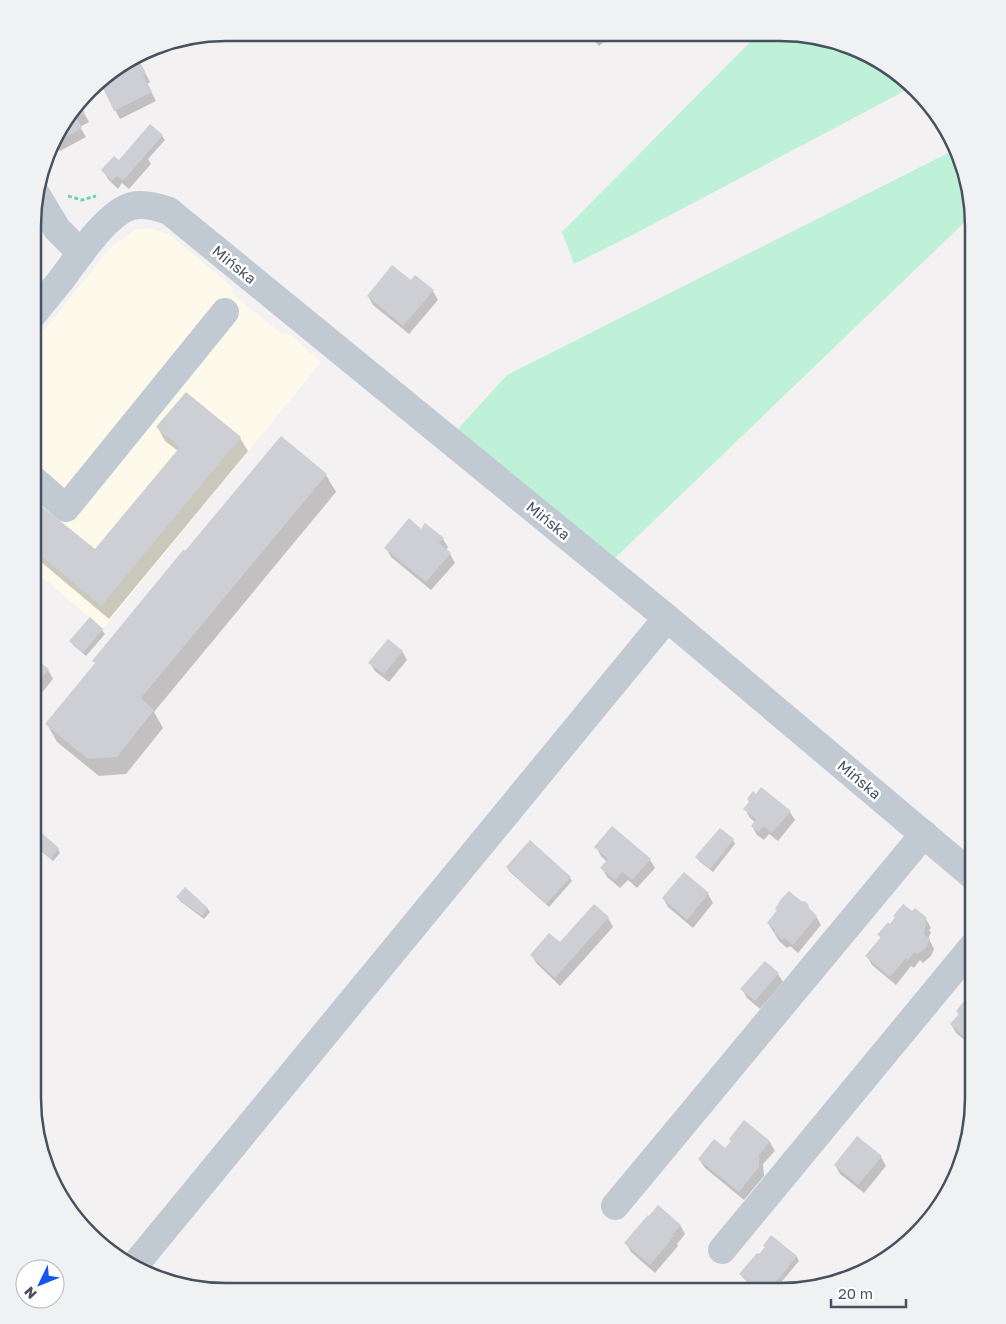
<svg xmlns="http://www.w3.org/2000/svg" width="1006" height="1324" font-family="'Golos Text',sans-serif">
<style>
.commercial{fill:#fdfaeb}
.green{fill:#bef1d8}
.shadow{fill:#0003}
.building{fill:#cdcfd5}
.lines{fill:none;stroke-linecap:round;stroke-linejoin:round}
.path{stroke:#75d1af;stroke-width:3;stroke-dasharray:4 2.5;stroke-linecap:butt}
.minor{stroke:#c1c9d3;stroke-width:28}
.labels{text-anchor:middle;stroke-width:5;stroke-linejoin:round;paint-order:stroke}
.street-label{font-size:15px;fill:#48515f;stroke:#fff}
.rim{fill:none;stroke:#48515f;stroke-width:2.5}
</style>
<rect width="100%" height="100%" fill="#f3f1f1"/>
<polygon class="commercial" points="149,228 169,234 232,287 232,294 283,335 289,334 321,362 103,629 34,570 34,343 111,247 135,230"/>
<g class="green">
<polygon points="758,34 806,34 888,65 912,87 642,230 574,264 562,232"/>
<polygon points="956,149 971,216 612,561 456,431 507,375"/>
</g>
<g class="shadow">
<polygon points="573,34 587,34 579,40"/>
<polygon points="588,34 613,34 599,46"/>
<polygon points="139,62 150,82 147,84 156,101 120,119 115,110 126,68"/>
<polygon points="79,104 89,122 80,127 86,137 60,151 54,141 58,129"/>
<polygon points="151,126 162,136 165,140 148,159 151,164 129,189 122,183 118,189 108,179 103,170 119,162"/>
<polygon points="411,282 433,291 438,300 409,334 373,305 368,296"/>
<polygon points="158,428 240,438 248,451 109,619 34,556 34,501 95,551 178,451 165,441"/>
<polygon points="326,475 336,492 154,712 163,728 126,774 99,776 57,742 47,724 96,664 94,661 186,553"/>
<polygon points="422,530 443,539 448,547 446,550 450,554 455,563 431,590 391,557 386,548"/>
<polygon points="90,619 102,630 105,634 86,656 73,645 71,641"/>
<polygon points="402,651 407,660 389,682 375,671 370,663"/>
<polygon points="33,658 48,670 53,679 35,701 33,699"/>
<polygon points="745,809 790,812 795,820 778,841 769,834 764,840 757,835 752,826 755,822 750,818"/>
<polygon points="38,832 58,849 60,853 53,861 33,844 33,837"/>
<polygon points="733,840 735,844 713,872 699,861 697,857"/>
<polygon points="596,847 650,860 655,868 637,888 628,880 620,888 607,877 602,868 607,862 601,856"/>
<polygon points="507,867 570,878 572,881 549,907 509,871"/>
<polygon points="684,873 708,894 713,903 693,928 668,907 663,898"/>
<polygon points="178,897 207,908 210,912 204,919 180,901"/>
<polygon points="776,909 816,916 821,925 798,953 790,946 787,948 779,941 768,923 778,911"/>
<polygon points="912,913 926,919 931,928 929,930 931,933 929,936 929,939 934,949 931,956 923,963 920,960 914,968 911,966 896,985 872,965 867,956 881,939 879,935 890,925"/>
<polygon points="608,918 613,927 560,986 537,964 532,956 560,944"/>
<polygon points="778,974 783,982 760,1009 747,998 742,989"/>
<polygon points="973,992 973,1047 956,1033 951,1024 959,1015 957,1011"/>
<polygon points="744,1122 770,1142 775,1151 763,1164 764,1176 744,1200 705,1168 699,1159 725,1150"/>
<polygon points="881,1157 886,1166 864,1193 840,1174 835,1165"/>
<polygon points="680,1225 685,1234 677,1244 678,1246 655,1273 631,1252 626,1243"/>
<polygon points="772,1237 797,1257 799,1261 774,1291 759,1291 743,1278 741,1274 759,1256"/>
</g>
<g class="building">
<polygon points="139,61 146,73 143,75 152,92 114,111 99,80 125,65 126,67"/>
<polygon points="80,103 85,113 76,117 82,128 54,143 58,129"/>
<polygon points="150,124 163,135 123,181 117,176 112,181 101,170 114,156 119,160"/>
<polygon points="392,265 411,280 415,275 434,290 403,326 367,296"/>
<polygon points="186,392 241,437 101,606 34,550 34,500 95,549 180,447 156,427"/>
<polygon points="281,436 327,474 141,698 154,710 117,757 88,759 45,724 95,663 92,661 184,549 185,551"/>
<polygon points="409,518 421,529 425,523 444,538 439,543 451,553 426,582 384,548"/>
<polygon points="90,617 103,629 83,653 69,641"/>
<polygon points="388,639 403,651 384,674 368,663"/>
<polygon points="33,657 49,669 33,688"/>
<polygon points="761,787 791,811 772,833 764,826 758,832 751,826 756,819 743,809 749,802 747,799 753,791 756,794"/>
<polygon points="612,826 651,859 632,880 622,872 615,880 600,868 608,859 594,847"/>
<polygon points="720,828 734,839 710,869 695,857"/>
<polygon points="38,830 59,848 51,858 33,843 33,835"/>
<polygon points="530,840 571,877 546,904 506,867"/>
<polygon points="684,872 709,893 687,920 662,898"/>
<polygon points="185,887 208,908 202,916 176,897"/>
<polygon points="789,891 801,901 804,901 808,904 809,908 817,916 793,945 784,938 782,940 773,932 775,930 767,923 777,910 775,909 781,899"/>
<polygon points="594,904 609,917 555,978 530,955 549,933 560,942"/>
<polygon points="903,904 912,911 915,908 927,918 925,921 927,923 925,927 924,934 930,939 925,949 917,954 915,952 908,960 906,958 890,977 865,956 881,937 877,935 888,922 890,924 895,917 893,916"/>
<polygon points="765,961 779,973 755,1001 740,989"/>
<polygon points="973,990 973,1040 971,1043 950,1024 959,1014 956,1011"/>
<polygon points="744,1120 770,1141 759,1155 759,1167 739,1192 698,1159 714,1139 725,1148 731,1141 729,1139"/>
<polygon points="857,1136 882,1156 858,1185 834,1165"/>
<polygon points="658,1205 681,1225 672,1235 674,1236 650,1265 624,1243 648,1215 649,1216"/>
<polygon points="771,1235 797,1256 769,1291 760,1291 739,1274 757,1253 759,1254 765,1247 763,1246"/>
</g>
<g class="lines">
<polyline class="path" points="68,196 82,200 96,196"/>
<g class="minor">
<polyline points="36,194 57,229 81,253"/>
<path d="M34,313c9,-11 18,-22 27,-33 16,-21 45,-67 71,-74 12,-3 26,1 37,5l498,407 306,258"/>
<polyline points="34,480 66,508 225,312"/>
<polyline points="615,1206 924,834"/>
<polyline points="722,1250 973,946"/>
<polyline points="135,1265 667,618"/>
</g>
</g>
<g class="labels">
<g class="street-label">
<text transform="translate(234 265) rotate(39)" y="5">Mińska</text>
<text transform="translate(548 521) rotate(39)" y="5">Mińska</text>
<text transform="translate(859 780) rotate(40)" y="5">Mińska</text>
</g>
</g>
<path d="M0 0H1006V1324H0ZM226 41H780A185 185 0 0 1 965 226V1098A185 185 0 0 1 780 1283H226A185 185 0 0 1 41 1098V226A185 185 0 0 1 226 41Z" fill="#f0f1f2" fill-rule="evenodd"/>
<path class="rim" d="M226 41H780A185 185 0 0 1 965 226V1098A185 185 0 0 1 780 1283H226A185 185 0 0 1 41 1098V226A185 185 0 0 1 226 41Z"/>
<g transform="translate(40 1284) rotate(227)"><circle r="24" fill="#ffffff" stroke="#b6b9bf"/>
<path d="M0-4L9 19L0 12L-9 19Z" fill="#1256eb"/>
<text y="-8" font-size="14" font-weight="bold" text-anchor="middle" fill="#48515f">N</text>
</g>
<path d="M831 1299v8h75v-8" fill="none" stroke="#48515f" stroke-width="2.5"/>
<text x="838" y="1299" font-size="15" fill="#48515f" stroke="#ffffff" stroke-width="4" paint-order="stroke">20 m</text>
</svg>
